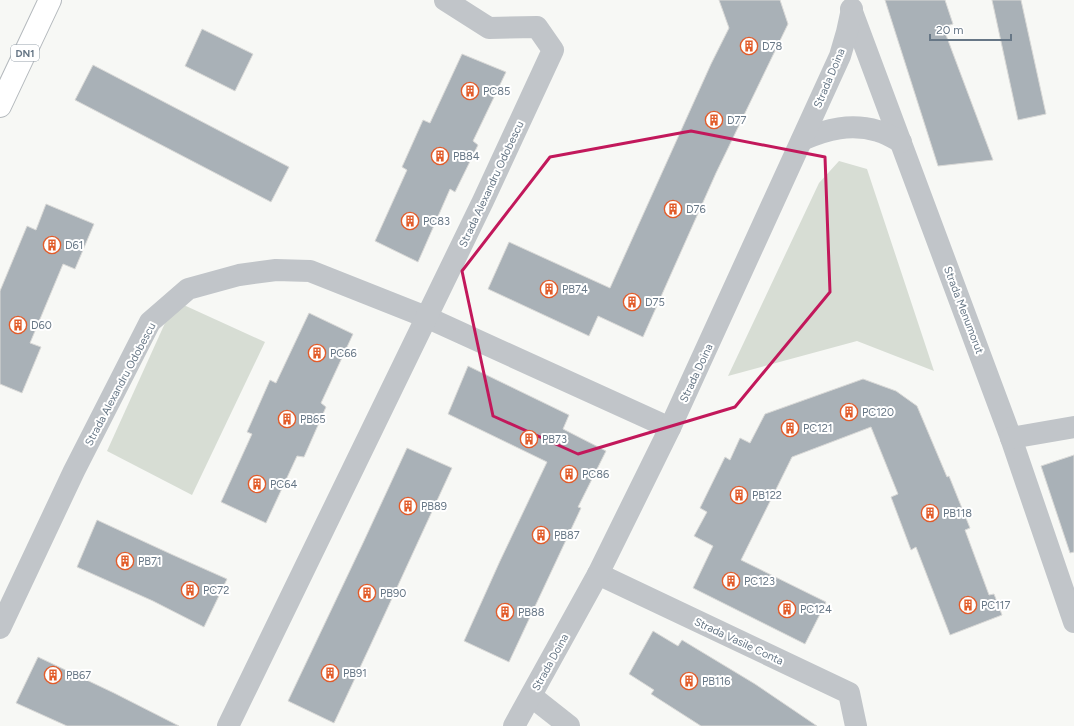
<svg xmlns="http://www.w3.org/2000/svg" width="1074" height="726" font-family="Figtree,sans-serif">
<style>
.green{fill:#d7ddd4}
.building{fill:#a9b1b7;stroke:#d9d9d7}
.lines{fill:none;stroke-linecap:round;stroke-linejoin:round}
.major-casing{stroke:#b4b9bd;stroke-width:24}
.minor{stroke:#c1c5c9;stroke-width:22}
.major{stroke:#fff;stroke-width:22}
.marked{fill:none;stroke:#c2185b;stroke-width:3;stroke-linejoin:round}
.labels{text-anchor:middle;stroke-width:4;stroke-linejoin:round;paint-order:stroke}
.shield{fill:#fff;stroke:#95a0aa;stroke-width:1}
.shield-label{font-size:10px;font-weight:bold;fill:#677786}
.poi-label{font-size:11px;fill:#677786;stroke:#fff;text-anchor:start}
.street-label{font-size:11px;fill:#677786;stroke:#fff}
</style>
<rect width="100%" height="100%" fill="#f7f8f5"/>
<g class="green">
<polygon points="839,161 867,169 934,371 857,341 728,376 819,183"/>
<polygon points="175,301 265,342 192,495 107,451"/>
</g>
<g class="building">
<polygon points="719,0 780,0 788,24 716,173 643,337 598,316 589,336 488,289 509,242 610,288 711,64 729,28"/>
<polygon points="885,0 945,0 953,24 943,27 993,160 938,166"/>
<polygon points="992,0 1021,0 1046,114 1018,120"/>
<polygon points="202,29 253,54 235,91 185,66"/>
<polygon points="462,54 506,72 473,141 478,145 455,192 450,189 418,262 375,241 407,170 402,167 423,120 430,123"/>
<polygon points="93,65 289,167 271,202 75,100"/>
<polygon points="46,204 94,224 75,269 63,264 30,343 41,347 22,393 0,384 0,291 27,226 36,230"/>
<polygon points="309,313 353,334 321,403 326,407 304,457 297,456 266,523 221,502 252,434 247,432 270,380 276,383"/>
<polygon points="468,366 569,415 563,429 606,451 578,507 581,508 509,662 464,641 500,561 547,462 448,414"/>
<polygon points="863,379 896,391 917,406 947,477 949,476 970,528 965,530 989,595 994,594 1002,615 950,635 916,547 911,550 891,497 898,494 871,427 792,457 741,560 826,602 805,644 693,588 713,546 694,536 707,512 700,508 725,457 730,460 740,438 750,443 765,414"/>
<polygon points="407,448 452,468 371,644 334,723 288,701 363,543"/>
<polygon points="1074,455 1074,552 1070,553 1041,466"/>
<polygon points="97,520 173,555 227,579 204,627 153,601 77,567"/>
<polygon points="653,631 678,646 682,640 755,684 817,726 701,726 651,694 654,690 629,674"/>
<polygon points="38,657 114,693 179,726 67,726 16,703"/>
</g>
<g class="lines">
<defs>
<polyline id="major" points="0,106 50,0"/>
</defs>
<use href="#major" class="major-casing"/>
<g class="minor">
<polyline points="851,9 1011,438 1074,622"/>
<path d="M802,140c25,-11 49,-17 76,-9 8,2 16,7 23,11"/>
<polyline points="1011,438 1074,427"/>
<polyline points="598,574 849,693 856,726"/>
<polyline points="0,628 74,471 150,322 188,289 239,275 276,270 310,271 426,317 670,428"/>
<polyline points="531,696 569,726"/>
<polyline points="228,726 483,201 553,50 537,27 489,28 445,0"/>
<polyline points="514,726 598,574 670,428 840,56 847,32 852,9"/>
</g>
<use href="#major" class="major"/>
</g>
<path class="marked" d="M691,131l134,26 5,135 -95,115 -157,47 -85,-38 -31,-145 88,-114z"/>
<defs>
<symbol id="building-ring" viewBox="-11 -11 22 22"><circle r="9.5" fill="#fff" stroke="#e25c2a" stroke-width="1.5"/><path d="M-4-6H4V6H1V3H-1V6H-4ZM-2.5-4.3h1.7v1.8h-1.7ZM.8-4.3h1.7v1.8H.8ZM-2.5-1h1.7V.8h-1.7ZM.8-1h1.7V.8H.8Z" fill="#e25c2a"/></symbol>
</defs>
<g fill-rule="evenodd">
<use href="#building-ring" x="739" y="36" width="20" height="20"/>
<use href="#building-ring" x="460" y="81" width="20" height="20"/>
<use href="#building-ring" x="704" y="110" width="20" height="20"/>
<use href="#building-ring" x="430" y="146" width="20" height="20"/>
<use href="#building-ring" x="663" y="199" width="20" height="20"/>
<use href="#building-ring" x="400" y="211" width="20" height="20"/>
<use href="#building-ring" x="42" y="235" width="20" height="20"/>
<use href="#building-ring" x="539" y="279" width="20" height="20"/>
<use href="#building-ring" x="622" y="292" width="20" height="20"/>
<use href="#building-ring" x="8" y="315" width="20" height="20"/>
<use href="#building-ring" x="307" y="343" width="20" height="20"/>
<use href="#building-ring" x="839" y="402" width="20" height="20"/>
<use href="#building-ring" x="277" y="409" width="20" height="20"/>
<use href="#building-ring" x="780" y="418" width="20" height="20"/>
<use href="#building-ring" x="519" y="429" width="20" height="20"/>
<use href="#building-ring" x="559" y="464" width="20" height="20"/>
<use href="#building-ring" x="247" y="474" width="20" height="20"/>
<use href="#building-ring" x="729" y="485" width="20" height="20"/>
<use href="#building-ring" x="398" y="496" width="20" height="20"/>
<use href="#building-ring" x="920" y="503" width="20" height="20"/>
<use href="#building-ring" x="531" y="525" width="20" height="20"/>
<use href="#building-ring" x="115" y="551" width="20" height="20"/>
<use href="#building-ring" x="721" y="571" width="20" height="20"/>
<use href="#building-ring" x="180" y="580" width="20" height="20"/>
<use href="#building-ring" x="357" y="583" width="20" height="20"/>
<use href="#building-ring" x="958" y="595" width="20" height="20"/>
<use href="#building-ring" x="777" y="599" width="20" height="20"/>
<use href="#building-ring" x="495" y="602" width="20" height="20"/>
<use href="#building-ring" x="320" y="663" width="20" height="20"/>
<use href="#building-ring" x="43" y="665" width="20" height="20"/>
<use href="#building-ring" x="679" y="671" width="20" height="20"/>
</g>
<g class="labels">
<rect class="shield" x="11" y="45" width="28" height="16" rx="3"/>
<g class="shield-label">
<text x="25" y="57">DN1</text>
</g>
<g class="poi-label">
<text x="762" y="50">D78</text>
<text x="483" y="95">PC85</text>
<text x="727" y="124">D77</text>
<text x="453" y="160">PB84</text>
<text x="686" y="213">D76</text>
<text x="423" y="225">PC83</text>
<text x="65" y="249">D61</text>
<text x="562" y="293">PB74</text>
<text x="645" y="306">D75</text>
<text x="31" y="329">D60</text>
<text x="330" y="357">PC66</text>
<text x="862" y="416">PC120</text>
<text x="300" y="423">PB65</text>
<text x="803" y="432">PC121</text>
<text x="542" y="443">PB73</text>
<text x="582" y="478">PC86</text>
<text x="270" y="488">PC64</text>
<text x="752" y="499">PB122</text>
<text x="421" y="510">PB89</text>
<text x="943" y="517">PB118</text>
<text x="554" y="539">PB87</text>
<text x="138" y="565">PB71</text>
<text x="744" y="585">PC123</text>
<text x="203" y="594">PC72</text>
<text x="380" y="597">PB90</text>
<text x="981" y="609">PC117</text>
<text x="800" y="613">PC124</text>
<text x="518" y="616">PB88</text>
<text x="343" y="677">PB91</text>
<text x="66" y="679">PB67</text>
<text x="702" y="685">PB116</text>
</g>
<g class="street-label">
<text transform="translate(829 78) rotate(-67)" y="4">Strada Doina</text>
<text transform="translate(491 184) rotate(-65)" y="4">Strada Alexandru Odobescu</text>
<text transform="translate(964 310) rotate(69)" y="4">Strada Menumorut</text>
<text transform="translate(696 373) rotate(-65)" y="4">Strada Doina</text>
<text transform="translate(120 384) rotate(-62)" y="4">Strada Alexandru Odobescu</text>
<text transform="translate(739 641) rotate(25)" y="4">Strada Vasile Conta</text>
<text transform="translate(550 662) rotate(-61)" y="4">Strada Doina</text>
</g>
</g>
<path d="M930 34v6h81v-6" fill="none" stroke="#677786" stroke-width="2"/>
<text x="936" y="34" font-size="12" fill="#677786" stroke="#ffffff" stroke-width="3" paint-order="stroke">20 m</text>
</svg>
